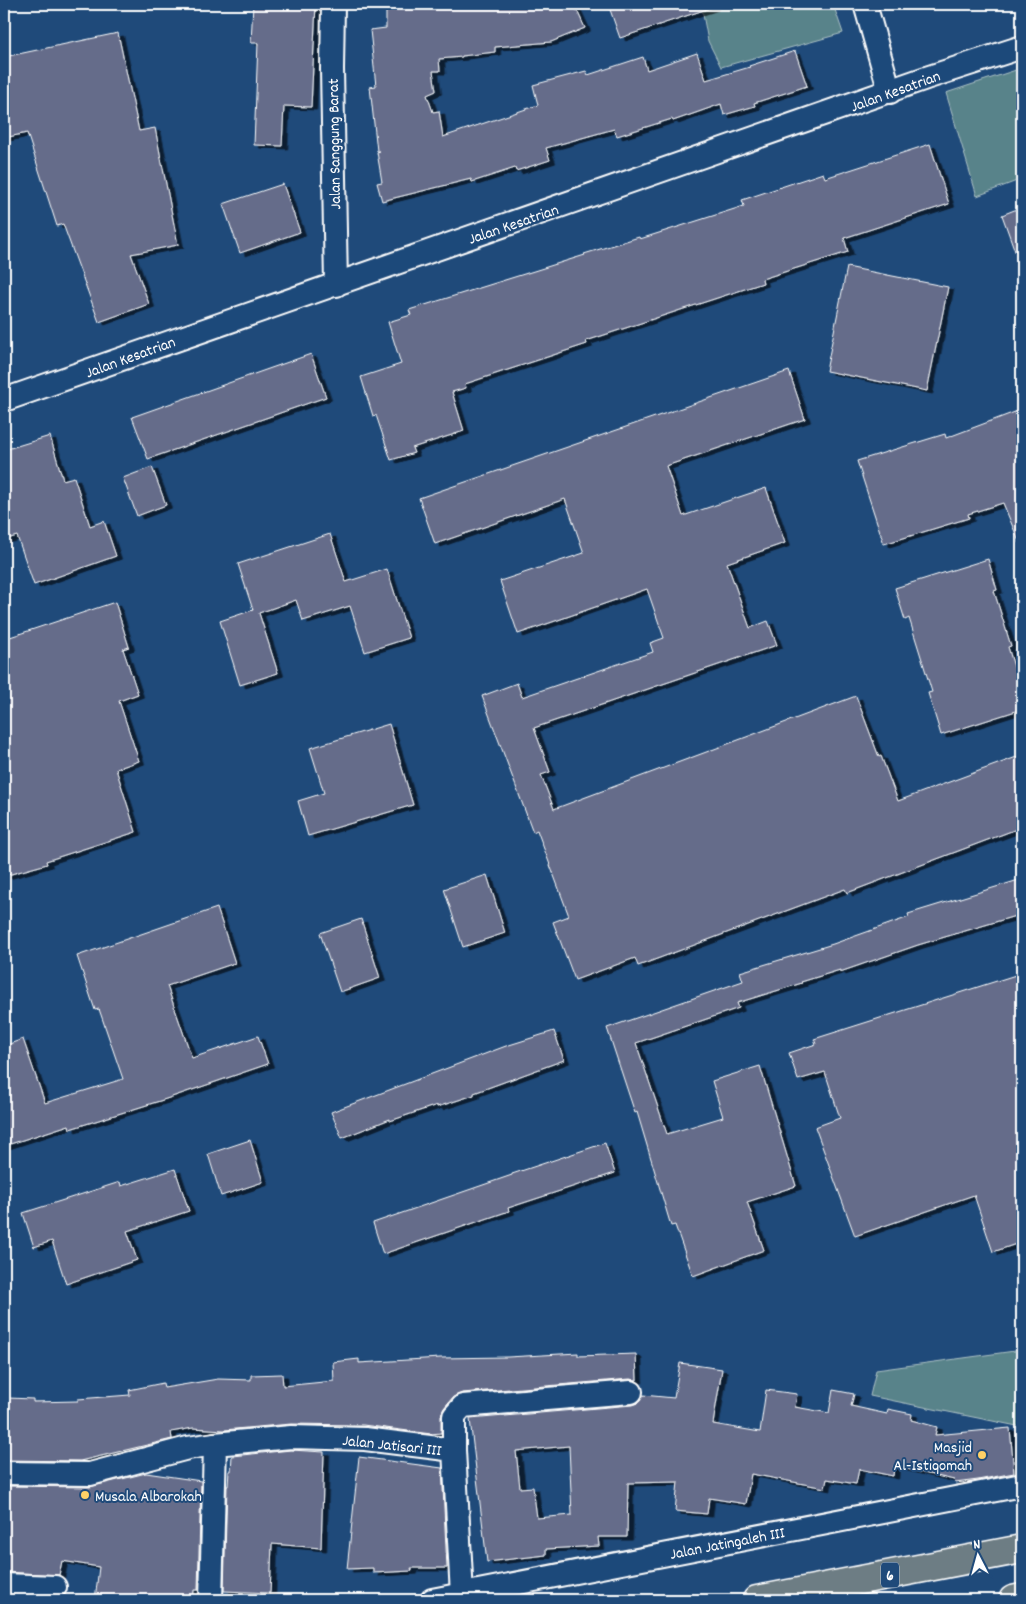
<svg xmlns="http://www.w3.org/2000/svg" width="1026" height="1604" font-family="Dekko,sans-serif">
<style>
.green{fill:#59838a;stroke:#acc1c4}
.building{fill:#656c8a;stroke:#fff;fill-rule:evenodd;filter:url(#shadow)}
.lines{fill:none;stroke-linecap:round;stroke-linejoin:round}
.minor-casing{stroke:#fff;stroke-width:26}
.motorway-casing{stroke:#fff;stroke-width:31}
.minor{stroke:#1f4a7a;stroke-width:22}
.motorway{stroke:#6d7d84;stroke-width:28}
.poi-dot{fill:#ffd166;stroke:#1f4a7a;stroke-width:2}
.labels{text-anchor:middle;stroke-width:4;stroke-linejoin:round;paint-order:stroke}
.shield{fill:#1f4a7a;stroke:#bcc9d7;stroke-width:1}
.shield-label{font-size:15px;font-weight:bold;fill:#fff}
.street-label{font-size:16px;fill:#fff;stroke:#1f4a7a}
.poi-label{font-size:16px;fill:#fff;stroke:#1f4a7a;text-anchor:end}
</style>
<defs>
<filter id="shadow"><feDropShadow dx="5.5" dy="3" stdDeviation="0" flood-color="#0009"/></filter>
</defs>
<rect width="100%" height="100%" fill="#1f4a7a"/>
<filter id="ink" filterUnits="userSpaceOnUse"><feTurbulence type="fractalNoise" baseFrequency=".02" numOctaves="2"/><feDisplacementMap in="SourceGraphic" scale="10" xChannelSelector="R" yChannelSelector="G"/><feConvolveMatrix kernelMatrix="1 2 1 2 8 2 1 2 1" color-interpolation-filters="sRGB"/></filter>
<g filter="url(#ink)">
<g class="green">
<polygon points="701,4 833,4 843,33 721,67 708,41"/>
<polygon points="1022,68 1022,179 977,196 946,93"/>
<polygon points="1022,1350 1022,1427 870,1396 876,1370"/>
</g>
<g class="building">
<polygon points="253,4 316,4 311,107 284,106 282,146 254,145 258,43 251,43"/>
<polygon points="386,4 574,4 585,28 551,42 495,47 495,52 462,56 462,57 439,59 440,71 433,71 436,91 427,95 433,112 439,111 443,137 538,105 533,85 586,71 588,75 643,57 647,70 697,53 706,80 750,67 749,66 795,51 807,86 754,103 755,106 724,115 721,104 673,121 672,119 617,136 614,129 546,148 550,160 516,171 515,168 472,182 471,179 382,201 377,183 382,182 377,152 380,151 377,151 370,87 376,86 370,30 386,28"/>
<polygon points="608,4 713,4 713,7 620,38"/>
<polygon points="118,33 139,131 155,128 178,245 131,254 149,304 99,322 63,224 57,226 27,133 4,138 4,57"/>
<polygon points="930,144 949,204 844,238 848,252 762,279 763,283 586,341 587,344 465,384 466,388 452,392 464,431 412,448 414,453 391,460 376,415 373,416 361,377 401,364 388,322 411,315 409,310 585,255 584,254 639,237 640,239 744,206 742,200 823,173 825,178"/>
<polygon points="283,184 300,232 240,253 223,204"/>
<polygon points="1022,207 1022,264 1020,265 1002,215"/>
<polygon points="847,267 948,287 927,391 826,371"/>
<polygon points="311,354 326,397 148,459 132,417"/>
<polygon points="789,371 805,419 666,466 683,516 766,488 785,543 727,563 750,628 768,621 777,645 534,728 550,772 541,775 554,809 856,696 879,757 881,756 898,801 1022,755 1022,827 847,893 845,889 638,966 635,958 575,980 553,922 569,916 537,830 533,832 482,696 517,683 522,697 653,652 650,643 664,638 647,589 518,634 500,581 584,553 565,499 435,544 419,498"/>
<polygon points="1015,412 1022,430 1022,549 1003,503 968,514 969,518 884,544 857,461 945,434 946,438"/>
<polygon points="50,436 63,480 74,477 90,526 104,521 116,556 34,585 17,536 4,540 4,450"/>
<polygon points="152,467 166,505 137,516 123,478"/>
<polygon points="330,534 346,582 387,569 409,638 365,652 350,606 303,621 296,600 259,613 278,673 240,685 220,621 253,610 238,564"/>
<polygon points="988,559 997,590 994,591 1011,646 1008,647 1022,693 1022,709 941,735 928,693 932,692 909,618 905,620 895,588"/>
<polygon points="115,602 129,647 123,649 138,694 119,701 139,761 116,769 136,832 46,861 47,864 4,876 4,639"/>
<polygon points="389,724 413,805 308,836 298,801 324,793 310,748"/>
<polygon points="487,875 505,933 463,947 444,889"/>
<polygon points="1022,879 1022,914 918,945 840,972 840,970 801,982 802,983 737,1003 739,1008 636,1043 667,1134 723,1117 712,1081 760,1066 796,1186 747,1202 764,1250 693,1276 675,1225 671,1226 637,1112 635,1113 607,1028 743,981 740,972 833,944 909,917 908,914"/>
<polygon points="217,908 235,963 167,986 192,1058 258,1036 268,1064 166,1099 70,1129 69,1125 4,1146 4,1046 23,1039 45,1103 123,1079 99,1009 95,1010 77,956"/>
<polygon points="361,919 380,978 340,992 320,933"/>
<polygon points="1022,973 1022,1242 993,1252 974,1195 855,1236 815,1127 840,1118 825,1072 798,1080 789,1053 816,1044 814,1039"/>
<polygon points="554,1031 564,1060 474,1093 474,1095 437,1107 437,1105 390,1121 390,1119 342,1138 331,1112 506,1046"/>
<polygon points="250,1140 263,1182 221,1196 208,1154"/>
<polygon points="605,1143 615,1173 508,1208 509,1211 383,1254 373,1223 512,1175 512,1174"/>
<polygon points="175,1169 189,1211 127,1231 137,1260 66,1284 52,1241 34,1247 23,1213 120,1182 121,1186"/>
<polygon points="578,1353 578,1356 636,1354 637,1380 630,1379 462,1393 453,1397 444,1408 441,1416 441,1433 431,1434 363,1425 291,1424 224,1430 193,1428 171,1432 172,1439 80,1461 4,1460 4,1427 6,1427 8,1398 33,1399 33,1402 78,1401 78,1399 130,1395 129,1390 163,1383 164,1388 218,1379 251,1380 251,1375 282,1374 283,1386 334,1381 333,1362 359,1359 359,1363 440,1358 508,1357"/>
<path d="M680,1363l42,6 -9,55 47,8 6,-42 31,4 -2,13 34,6 4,-23 21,4 -3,12 36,8 1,-5 24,5 -1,6 26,7 -2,8 75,-7 4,45 -36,7 -23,3 -1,-3 -60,-14 -1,10 -34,-7 -3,15 -29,-5 -2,9 -74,-14 -5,30 -37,-6 -2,16 -32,-3 3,-29 -50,1 -1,54h-29l1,9 -53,3v6l-59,7 -17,-143 162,-14 7,-3 4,-7 31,3zM569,1446l3,69 -35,3 -4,-31 -13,1 -4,-37z"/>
<polygon points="291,1450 324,1452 321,1548 272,1544 270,1593 224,1591 227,1486 228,1486 229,1471 231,1471 232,1456"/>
<polygon points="359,1457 442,1468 447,1568 411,1568 412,1571 373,1573 373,1568 347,1569"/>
<polygon points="146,1473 201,1481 198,1590 194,1590 193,1600 95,1600 99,1567 62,1561 59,1575 4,1572 4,1486 90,1487"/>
</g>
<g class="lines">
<defs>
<g id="minor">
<polyline points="333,4 332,69 336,285"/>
<polyline points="865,4 890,92"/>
<polyline points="4,400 926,78 1022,47"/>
<polyline points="454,1450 454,1416 463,1406 631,1392"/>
<polyline points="4,1473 90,1474 188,1448 215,1444"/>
<polyline points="4,1585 55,1587"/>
<polyline points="211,1600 215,1444 291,1437 365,1439 454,1450 462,1595"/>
<polyline points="432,1600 1022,1485"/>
</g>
<g id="motorway">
<polyline points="757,1600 1022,1549"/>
<polyline points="1013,1600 1022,1598"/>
</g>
</defs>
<use href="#minor" class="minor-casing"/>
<use href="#motorway" class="motorway-casing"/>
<use href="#minor" class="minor"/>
<use href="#motorway" class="motorway"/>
</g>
</g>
<g class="poi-dot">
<circle cx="982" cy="1455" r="5"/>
<circle cx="85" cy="1495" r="5"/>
</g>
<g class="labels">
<rect class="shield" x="881" y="1562.5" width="18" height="25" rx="4"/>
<g class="shield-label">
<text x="890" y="1580">6</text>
</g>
<g class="street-label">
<text transform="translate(895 90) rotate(-20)" y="6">Jalan Kesatrian</text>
<text transform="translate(333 144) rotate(-91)" y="6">Jalan Sanggung Barat</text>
<text transform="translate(513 223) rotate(-19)" y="6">Jalan Kesatrian</text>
<text transform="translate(130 356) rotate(-20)" y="6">Jalan Kesatrian</text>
<text transform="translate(392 1444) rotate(6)" y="6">Jalan Jatisari III</text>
<text transform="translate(727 1542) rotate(-11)" y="6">Jalan Jatingaleh III</text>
</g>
<g class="poi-label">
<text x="972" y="1452">Masjid<tspan x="972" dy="18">Al-Istiqomah</tspan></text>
<text x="95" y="1501" text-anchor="start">Musala Albarokah</text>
</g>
</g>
<rect width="1026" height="1604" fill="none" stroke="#1f4a7a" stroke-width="20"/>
<rect x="10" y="10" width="1006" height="1584" fill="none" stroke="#fff" stroke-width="2" filter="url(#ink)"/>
<g transform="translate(978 1556) rotate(354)" stroke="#1f4a7a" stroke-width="4" paint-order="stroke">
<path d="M0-4L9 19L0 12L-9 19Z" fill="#ffffff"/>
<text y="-8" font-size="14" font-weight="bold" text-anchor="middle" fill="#ffffff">N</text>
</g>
</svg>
